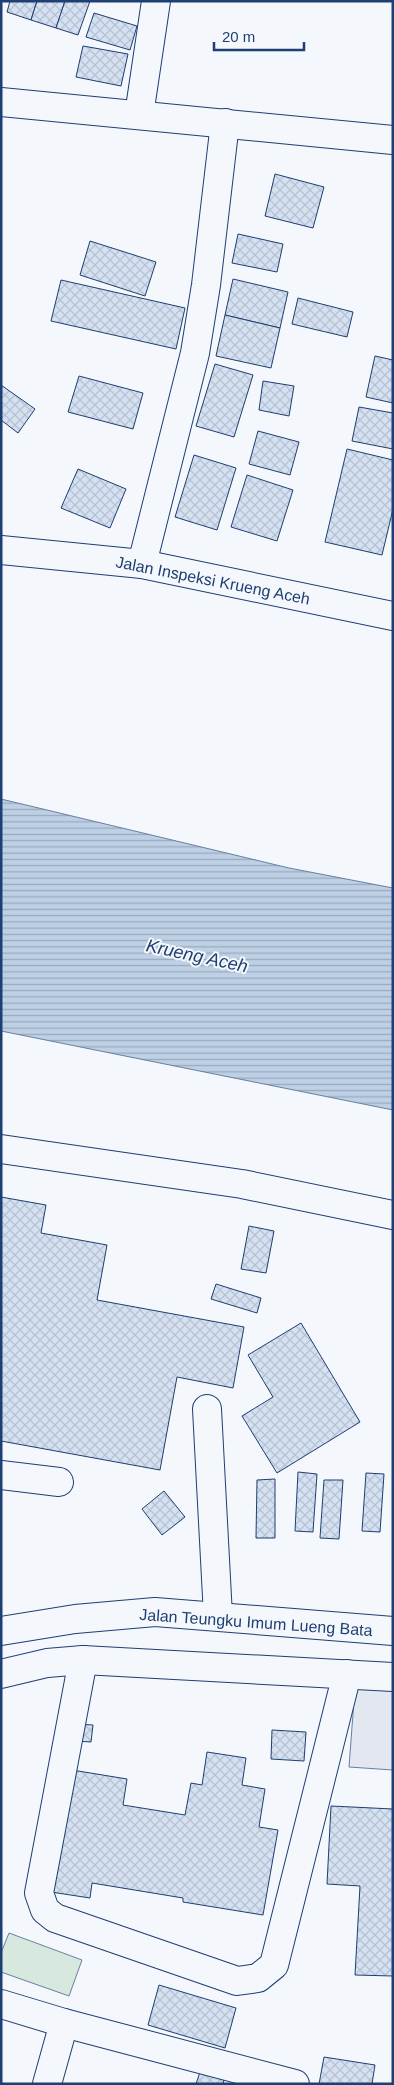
<svg xmlns="http://www.w3.org/2000/svg" width="394" height="2085" font-family="Arial,sans-serif">
<style>
.pitch{fill:#d7e8df;stroke:#687fa3}
.parking{fill:#e3e8f0;stroke:#687fa3}
.water{fill:url(#water-rules);stroke:#687fa3}
.building{fill:url(#building-cross-hatch);stroke:#1d3f73}
.lines{fill:none;stroke-linecap:round;stroke-linejoin:round}
.minor-casing{stroke:#1d3f73;stroke-width:30}
.highway-casing{stroke:#1d3f73;stroke-width:30}
.minor{stroke:#f4f7fb;stroke-width:28}
.highway{stroke:#f4f7fb;stroke-width:28}
.labels{text-anchor:middle;stroke-width:4;stroke-linejoin:round;paint-order:stroke}
.street-label{font-size:16px;fill:#1d3f73;stroke:#f4f7fb}
.water-label{font-size:18px;font-style:italic;fill:#1d3f73;stroke:#f4f7fb}
</style>
<defs>
<pattern id="water-rules" width="6" height="5" patternUnits="userSpaceOnUse" patternTransform="scale(1.25)"><rect width="6" height="5" fill="#bed0e5"/><path d="M0 2.5h6" fill="none" stroke="#9aaabe"/></pattern>
<pattern id="building-cross-hatch" width="8" height="8" patternUnits="userSpaceOnUse" patternTransform="scale(1.25)"><rect width="8" height="8" fill="#d5e0f0"/><path d="M0 0l8 8M0 8l8-8" fill="none" stroke="#b6c1d1"/></pattern>
</defs>
<rect width="100%" height="100%" fill="#f4f7fb"/>
<polygon class="pitch" points="9,1933 82,1960 69,1996 1,1972 1,1953"/>
<polygon class="parking" points="355,1687 393,1690 393,1770 349,1767"/>
<polygon class="water" points="1,799 289,868 393,888 393,1110 1,1031"/>
<g class="building">
<polygon points="10,1 37,1 31,20 7,12"/>
<polygon points="37,1 65,1 56,28 31,20"/>
<polygon points="65,1 90,1 78,35 56,28"/>
<polygon points="94,13 137,26 130,50 86,37"/>
<polygon points="83,46 128,54 121,86 76,77"/>
<polygon points="275,174 324,187 313,228 265,216"/>
<polygon points="238,234 283,244 277,272 232,263"/>
<polygon points="90,241 156,262 145,296 80,275"/>
<polygon points="233,279 288,292 280,328 225,315"/>
<polygon points="61,280 185,308 176,349 51,321"/>
<polygon points="298,298 353,312 347,337 292,324"/>
<polygon points="225,315 280,328 271,368 216,356"/>
<polygon points="375,356 393,360 393,403 366,397"/>
<polygon points="215,364 253,375 234,437 196,426"/>
<polygon points="79,376 143,393 133,429 68,412"/>
<polygon points="263,381 294,386 289,416 259,410"/>
<polygon points="1,385 35,409 18,433 1,420"/>
<polygon points="359,407 393,413 393,449 352,441"/>
<polygon points="258,431 299,442 290,475 249,464"/>
<polygon points="347,449 393,460 393,509 382,555 325,542"/>
<polygon points="194,455 236,468 217,530 175,517"/>
<polygon points="78,469 126,489 110,528 61,508"/>
<polygon points="247,475 293,490 277,541 231,527"/>
<polygon points="1,1197 46,1205 41,1233 107,1245 97,1300 244,1327 233,1388 177,1377 160,1470 1,1441"/>
<polygon points="249,1226 274,1231 266,1273 241,1269"/>
<polygon points="216,1284 261,1298 257,1313 211,1299"/>
<polygon points="301,1323 360,1422 277,1473 242,1416 273,1397 248,1355"/>
<polygon points="298,1472 317,1474 313,1532 295,1531"/>
<polygon points="366,1473 384,1474 380,1532 362,1531"/>
<polygon points="275,1479 275,1538 256,1538 257,1480"/>
<polygon points="324,1480 343,1480 339,1539 320,1538"/>
<polygon points="164,1491 185,1517 162,1535 142,1509"/>
<polygon points="77,1724 93,1725 91,1742 76,1741"/>
<polygon points="272,1730 306,1732 304,1761 271,1759"/>
<polygon points="207,1752 246,1758 242,1785 265,1789 259,1827 278,1830 263,1915 183,1902 183,1898 92,1883 90,1898 51,1892 72,1770 127,1779 123,1805 185,1815 191,1783 202,1785"/>
<polygon points="331,1806 393,1809 393,1976 355,1975 360,1886 327,1884"/>
<polygon points="159,1985 236,2008 225,2048 148,2025"/>
<polygon points="324,2057 375,2065 372,2084 319,2084"/>
<polygon points="201,2069 225,2076 223,2084 196,2084"/>
</g>
<g class="lines">
<defs>
<g id="minor">
<polyline points="1,102 393,140"/>
<polyline points="139,115 156,1"/>
<polyline points="1,550 142,564 393,616"/>
<polyline points="142,564 195,353 206,285 225,123"/>
<polyline points="1,1149 242,1184 393,1215"/>
<polyline points="207,1409 218,1616"/>
<polyline points="1,1475 59,1482"/>
<polyline points="83,1660 39,1893 45,1910 55,1918 237,1981 258,1978 274,1965 347,1674"/>
<polyline points="1,2004 64,2023 295,2084"/>
<polyline points="47,2084 64,2023"/>
</g>
<g id="highway">
<polyline points="1,1631 75,1619 155,1612 393,1631"/>
<polyline points="1,1674 47,1663 83,1660 393,1677"/>
</g>
</defs>
<use href="#minor" class="minor-casing"/>
<use href="#highway" class="highway-casing"/>
<use href="#minor" class="minor"/>
<use href="#highway" class="highway"/>
</g>
<g class="labels">
<g class="street-label">
<text transform="translate(213 580) rotate(11)" y="6">Jalan Inspeksi Krueng Aceh</text>
<text transform="translate(256 1622) rotate(4)" y="6">Jalan Teungku Imum Lueng Bata</text>
</g>
<g class="water-label">
<text transform="translate(197 956) rotate(12)" y="6">Krueng Aceh</text>
</g>
</g>
<rect width="394" height="2085" fill="none" stroke="#1d3f73" stroke-width="5"/>
<path d="M214 42v8h90v-8" fill="none" stroke="#1d3f73" stroke-width="2.5"/>
<text x="222" y="42" font-size="15" fill="#1d3f73" stroke="#f4f7fb" stroke-width="4" paint-order="stroke">20 m</text>
</svg>
